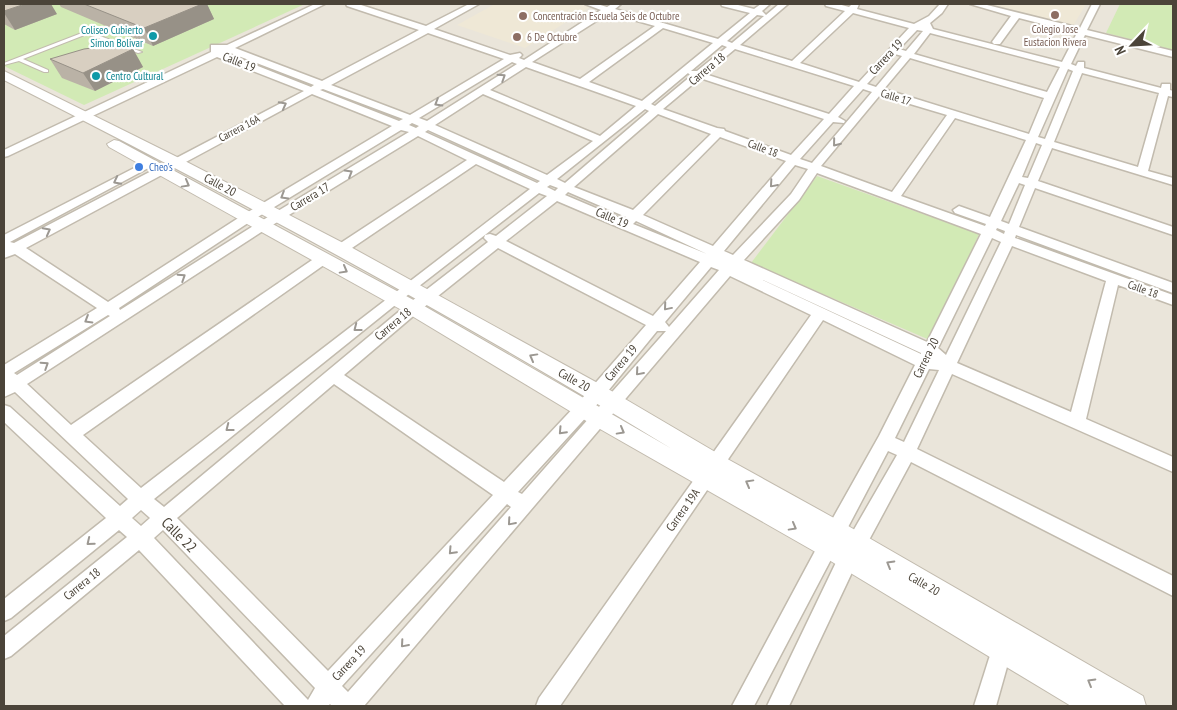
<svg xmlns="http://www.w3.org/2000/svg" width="1177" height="710" font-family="'PT Sans Narrow',sans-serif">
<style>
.residential{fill:#eae5da}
.education{fill:#efe8d6}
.green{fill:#d2eab5}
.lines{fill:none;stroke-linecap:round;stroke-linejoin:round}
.service-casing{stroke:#c2bbae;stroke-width:2}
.minor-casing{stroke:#c2bbae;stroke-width:3}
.tertiary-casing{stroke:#c2bbae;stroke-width:2}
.service{fill:#fff;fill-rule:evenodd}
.minor{fill:#fff;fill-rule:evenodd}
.tertiary{fill:#fff;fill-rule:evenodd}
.wall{fill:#bab2a6}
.shaded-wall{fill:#979187}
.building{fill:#d8cfc1;stroke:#979187}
.oneway{stroke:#9c9892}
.education-dot{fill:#8d6e63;stroke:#fff;stroke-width:2}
.culture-dot{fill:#0f9aa8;stroke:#fff;stroke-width:2}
.shop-dot{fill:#3f7fe0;stroke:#fff;stroke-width:2}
.labels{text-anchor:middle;stroke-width:4.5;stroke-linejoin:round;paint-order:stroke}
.far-education-label{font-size:11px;fill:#785e54;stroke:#fff;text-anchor:start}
.far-culture-label{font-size:11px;fill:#0d838f;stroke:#fff;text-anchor:end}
.far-street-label{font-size:11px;fill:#4b4439;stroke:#fff}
.far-shop-label{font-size:11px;fill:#366cbe;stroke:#fff;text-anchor:start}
.street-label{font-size:12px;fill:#4b4439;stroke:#fff}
.near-street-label{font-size:15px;fill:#4b4439;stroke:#fff}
</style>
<rect width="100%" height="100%" fill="#f6f3ec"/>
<rect class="residential" x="4" y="4" width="1169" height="702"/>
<g class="education">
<polygon points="495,4 580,4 590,7 525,48 457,25"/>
<polygon points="989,4 1086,4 1073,26"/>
</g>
<g class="green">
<polygon points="4,4 305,4 84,105 4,66"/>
<polygon points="1120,4 1173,4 1173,50 1106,33"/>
<polygon points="817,176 979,234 932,341 751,263"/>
</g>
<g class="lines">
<defs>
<polygon id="service" points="87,31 142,52 138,53 87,34 23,59 48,70 48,72 44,72 19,61 4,65 4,63"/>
<g id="minor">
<path d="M315,4h10l-90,44 87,33 97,-51 -72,-24 -1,-2h12l68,22 43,-22h10l-45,25 76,26 10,-2 2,2 -3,3 5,2 77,-50 -16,-6h12l10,3 5,-3h9l-6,5 103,30 32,-26 -28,-7 -1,-2h13l20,5 7,-5h9l-8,7 4,4 13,-11h9l-48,41 52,16 53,-50 -19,-5 -1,-2h13l11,3 3,-3h7l-2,5 57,15 15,-8 11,-12h8l-6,9 -12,10 3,6 129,33 15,-29 -58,-15 -19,26h-6l-2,-2 19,-26 -41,-12h13l97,24 12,-24h8l-13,26 86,21v6l-88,-22 -14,29 5,2 2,-4h6v6l77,20 1,-4h8v6l3,1v6l-5,-1 -20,75 25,7v7l-121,-37 -14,33 135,46v8l-138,-47 -16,39 154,56v10l-157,-58 -1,3 158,57v10l-55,-20 -32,134 87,38v15l-221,-98 -35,75 256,127v20l-262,-134 -56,104 -66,140h-22l74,-154 56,-97 -9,-4 -134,255h-22l97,-181 50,-89 36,-71 -92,-45 -263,386h-24l3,-8 272,-383 -81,-39 -366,430h-32l-2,-2 -2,2h-43l-146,-156 -128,106 -7,3v-23l123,-99 -8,-7 -108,88 -7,3v-22l102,-81 -102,-96v-17l6,2 110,99 8,-7 -113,-107 -11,5v-32l93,-57 -82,-54 -11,4v-23l138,-71 4,-1 6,3 -142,76 4,1 290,-152 -87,-34 -209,99 -4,1v-7l207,-98v-7h16zM609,13l46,13 -75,53 -48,-17zM853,13l56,15 -50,54 -59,-19zM757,15l7,1 -32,27 -5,-2zM663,28l50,15 -71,58 -53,-19zM917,30l6,1 -17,20 -7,-2zM428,33l76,26 -94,56 -79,-30zM930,33l130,34 -13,25 -133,-38zM722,45l5,2 -30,24h-6zM735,49l119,37 -25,28 -124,-40zM228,52l86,33 -3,2 -86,-34zM895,54l7,2 -26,31 -9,-3zM910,58l134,40 -15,36 -145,-45zM512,62l5,2 -90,57 -8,-3zM526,67l110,39 -36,30 -110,-46zM1068,69l5,2 -28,68 -7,-2zM688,73l3,3 -36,30 -4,-2zM1082,73l77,20 -21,74 -84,-25zM700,78l124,41 -33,36 -66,-24 -1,-2 -7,-1 -54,-19zM323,89l80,30 -4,2 -79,-31zM863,89l9,3 -60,71 -12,-4 33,-37 11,1 1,-2 -7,-4zM312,94l80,32 -149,89 -135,87 -82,-54zM483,94l110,47 -46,34 -112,-50zM880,95l67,20 -55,77 -71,-26zM645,109l4,2 -84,72 -8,-4zM658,114l53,20 -78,76 -59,-23zM955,118l71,22 -36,77 -31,-11 -6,4 2,3 31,11 -1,2 -84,-30zM412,123l7,3 -3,2 -7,-3zM401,130l8,2 -151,91 -138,87 -1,-2 132,-87zM428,130l112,51 -3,2 -112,-51zM418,136l49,24 -131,86 -1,3 1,3h10l130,-88 54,25 -389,299 -58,-53 245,-173 2,-3 -2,-3h-10l-247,169 -44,-41 239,-155zM720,137l66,24 -73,85 -70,-31zM1036,143l6,2 -14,33 -6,-1zM795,165l13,4 -17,25 -58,61 -9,-4zM817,173l164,61 -54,108 -183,-82 55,-60zM1019,183l6,2 -16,39 -8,-3zM550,185l8,3 -3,3 -8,-4zM568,192l58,25 -2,3 -59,-25zM539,193l8,3 -51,40 -6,-2 -5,1 -1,3 4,4 -80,62 -244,203 -10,-8 260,-209zM557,201l143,61 -47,54 -147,-75zM636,221l71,33 -74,-30zM997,228l8,3 -1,3 -8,-4zM992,238l9,4 -55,113 -8,-7zM1012,246l94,35 -35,131 -114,-49zM498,248l148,77 -68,78 -74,79 -160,-107 74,-63zM711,267l8,3 -50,57 -4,-5zM737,268l184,85v1zM108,315l2,1 -93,59 -3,-2zM657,331h9l-144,163 -4,-2 72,-79zM929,369l10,1 -35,72 -9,-4zM334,384l159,111 -165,176 -151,-153zM507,504l4,3 -163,185 -6,-6zM141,510l9,8 -9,8 -9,-8zM163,530l152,158 -7,12 -154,-162z"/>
<polygon points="1002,639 1009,642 1012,649 996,706 974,706 992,649 995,642"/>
</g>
<path id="tertiary" d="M4,71l177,88 166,86 256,141 119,70 121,67 300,173 3,10h-75l-252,-152 -226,-129 -186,-112 -298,-166 -2,-3 7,-4 5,1 300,162 253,146c-217,-133 -441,-254 -668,-369z"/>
</defs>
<use href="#service" class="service-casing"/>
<use href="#minor" class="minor-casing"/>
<use href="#tertiary" class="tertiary-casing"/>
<use href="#service" class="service"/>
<use href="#minor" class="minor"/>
<use href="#tertiary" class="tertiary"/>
</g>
<g class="wall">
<polygon points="4,4 57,14 15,30 4,24"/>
<polygon points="59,4 207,4 214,19 153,46 61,7"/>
<polygon points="133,49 143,67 95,91 62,78 50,59"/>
</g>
<g class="shaded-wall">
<polygon points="25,4 51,4 57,14 15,30 4,13 4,11"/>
<polygon points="202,4 207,4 214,19 153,46 144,28"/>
<polygon points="133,49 143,67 95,91 83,73"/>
</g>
<g class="building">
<polygon points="4,4 25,4 4,11"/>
<polygon points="84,4 202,4 144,28"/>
<polygon points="114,45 133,49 83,73 50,59 84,49"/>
</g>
<defs><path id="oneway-chevron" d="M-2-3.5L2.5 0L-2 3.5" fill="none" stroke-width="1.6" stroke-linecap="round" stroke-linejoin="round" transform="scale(1.25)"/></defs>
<g class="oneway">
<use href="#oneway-chevron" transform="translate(502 77) rotate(-33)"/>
<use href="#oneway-chevron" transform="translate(438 103) rotate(149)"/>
<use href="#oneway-chevron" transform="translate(283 105) rotate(-28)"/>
<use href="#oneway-chevron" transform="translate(836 143) rotate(129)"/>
<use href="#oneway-chevron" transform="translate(349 173) rotate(-31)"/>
<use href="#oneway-chevron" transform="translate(117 181) rotate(153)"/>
<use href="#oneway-chevron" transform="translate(186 184) rotate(29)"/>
<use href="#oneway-chevron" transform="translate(773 184) rotate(131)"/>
<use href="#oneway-chevron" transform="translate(284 196) rotate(149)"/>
<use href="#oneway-chevron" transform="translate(47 231) rotate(-28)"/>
<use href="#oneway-chevron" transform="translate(344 270) rotate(29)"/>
<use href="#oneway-chevron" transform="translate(182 277) rotate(-33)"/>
<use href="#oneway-chevron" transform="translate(667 307) rotate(130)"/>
<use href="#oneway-chevron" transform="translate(88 320) rotate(149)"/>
<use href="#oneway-chevron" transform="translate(357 328) rotate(142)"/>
<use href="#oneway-chevron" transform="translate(533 357) rotate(-151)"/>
<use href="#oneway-chevron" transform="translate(45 365) rotate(-33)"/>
<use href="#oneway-chevron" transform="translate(639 372) rotate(131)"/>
<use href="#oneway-chevron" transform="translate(229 428) rotate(142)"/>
<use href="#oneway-chevron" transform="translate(562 431) rotate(133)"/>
<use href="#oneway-chevron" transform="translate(621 431) rotate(29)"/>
<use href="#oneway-chevron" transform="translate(749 483) rotate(-151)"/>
<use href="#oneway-chevron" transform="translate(511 522) rotate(131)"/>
<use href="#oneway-chevron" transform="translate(793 527) rotate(29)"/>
<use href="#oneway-chevron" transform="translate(90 542) rotate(141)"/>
<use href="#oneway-chevron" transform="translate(452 551) rotate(133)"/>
<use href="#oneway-chevron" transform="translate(890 564) rotate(-150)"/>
<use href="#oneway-chevron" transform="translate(404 644) rotate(131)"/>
<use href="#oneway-chevron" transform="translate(1091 682) rotate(-150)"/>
</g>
<g class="education-dot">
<circle cx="1055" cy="15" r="5"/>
<circle cx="523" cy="16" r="5"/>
<circle cx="517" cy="37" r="5"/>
</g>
<g class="culture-dot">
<circle cx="153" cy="36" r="5"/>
<circle cx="96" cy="76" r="5"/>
</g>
<circle class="shop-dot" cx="139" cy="167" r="5"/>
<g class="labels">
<g class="far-education-label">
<text x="533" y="20">Concentración Escuela Seis de Octubre</text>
<text x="1055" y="33" text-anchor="middle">Colegio Jose<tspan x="1055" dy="13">Eustacion Rivera</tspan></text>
<text x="527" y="41">6 De Octubre</text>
</g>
<g class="far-culture-label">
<text x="143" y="34">Coliseo Cubierto<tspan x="143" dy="13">Simon Bolivar</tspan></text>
<text x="106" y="80" text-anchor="start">Centro Cultural</text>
</g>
<g class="far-street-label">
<text transform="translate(896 97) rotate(17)" y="4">Calle 17</text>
<text transform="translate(239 128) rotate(-28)" y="4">Carrera 16A</text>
<text transform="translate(763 148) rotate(21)" y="4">Calle 18</text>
<text transform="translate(1143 289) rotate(20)" y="4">Calle 18</text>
</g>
<g class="far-shop-label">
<text x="149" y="171">Cheo's</text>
</g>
<g class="street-label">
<text transform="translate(886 57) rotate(-47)" y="4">Carrera 19</text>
<text transform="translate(239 62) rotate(21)" y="4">Calle 19</text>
<text transform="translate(707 69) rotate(-40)" y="4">Carrera 18</text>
<text transform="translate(220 185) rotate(28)" y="4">Calle 20</text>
<text transform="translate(310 197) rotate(-31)" y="4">Carrera 17</text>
<text transform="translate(612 218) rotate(23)" y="4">Calle 19</text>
<text transform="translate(393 324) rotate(-40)" y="4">Carrera 18</text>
<text transform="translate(926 358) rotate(-64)" y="4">Carrera 20</text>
<text transform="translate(621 363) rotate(-50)" y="4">Carrera 19</text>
<text transform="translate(574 380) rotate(29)" y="4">Calle 20</text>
<text transform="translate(683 510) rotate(-55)" y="4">Carrera 19A</text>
<text transform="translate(82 584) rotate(-39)" y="4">Carrera 18</text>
<text transform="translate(924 584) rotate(30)" y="4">Calle 20</text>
<text transform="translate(349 663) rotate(-47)" y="4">Carrera 19</text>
</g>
<g class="near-street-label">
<text transform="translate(179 535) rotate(45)" y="5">Calle 22</text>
</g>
</g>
<rect width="1177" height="710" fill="none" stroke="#4b4439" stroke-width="10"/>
<g transform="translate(1132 45) rotate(245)" stroke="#ffffff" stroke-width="4" paint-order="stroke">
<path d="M0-4L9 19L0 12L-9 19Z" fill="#4b4439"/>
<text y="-8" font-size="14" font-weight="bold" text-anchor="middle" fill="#4b4439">N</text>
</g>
</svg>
